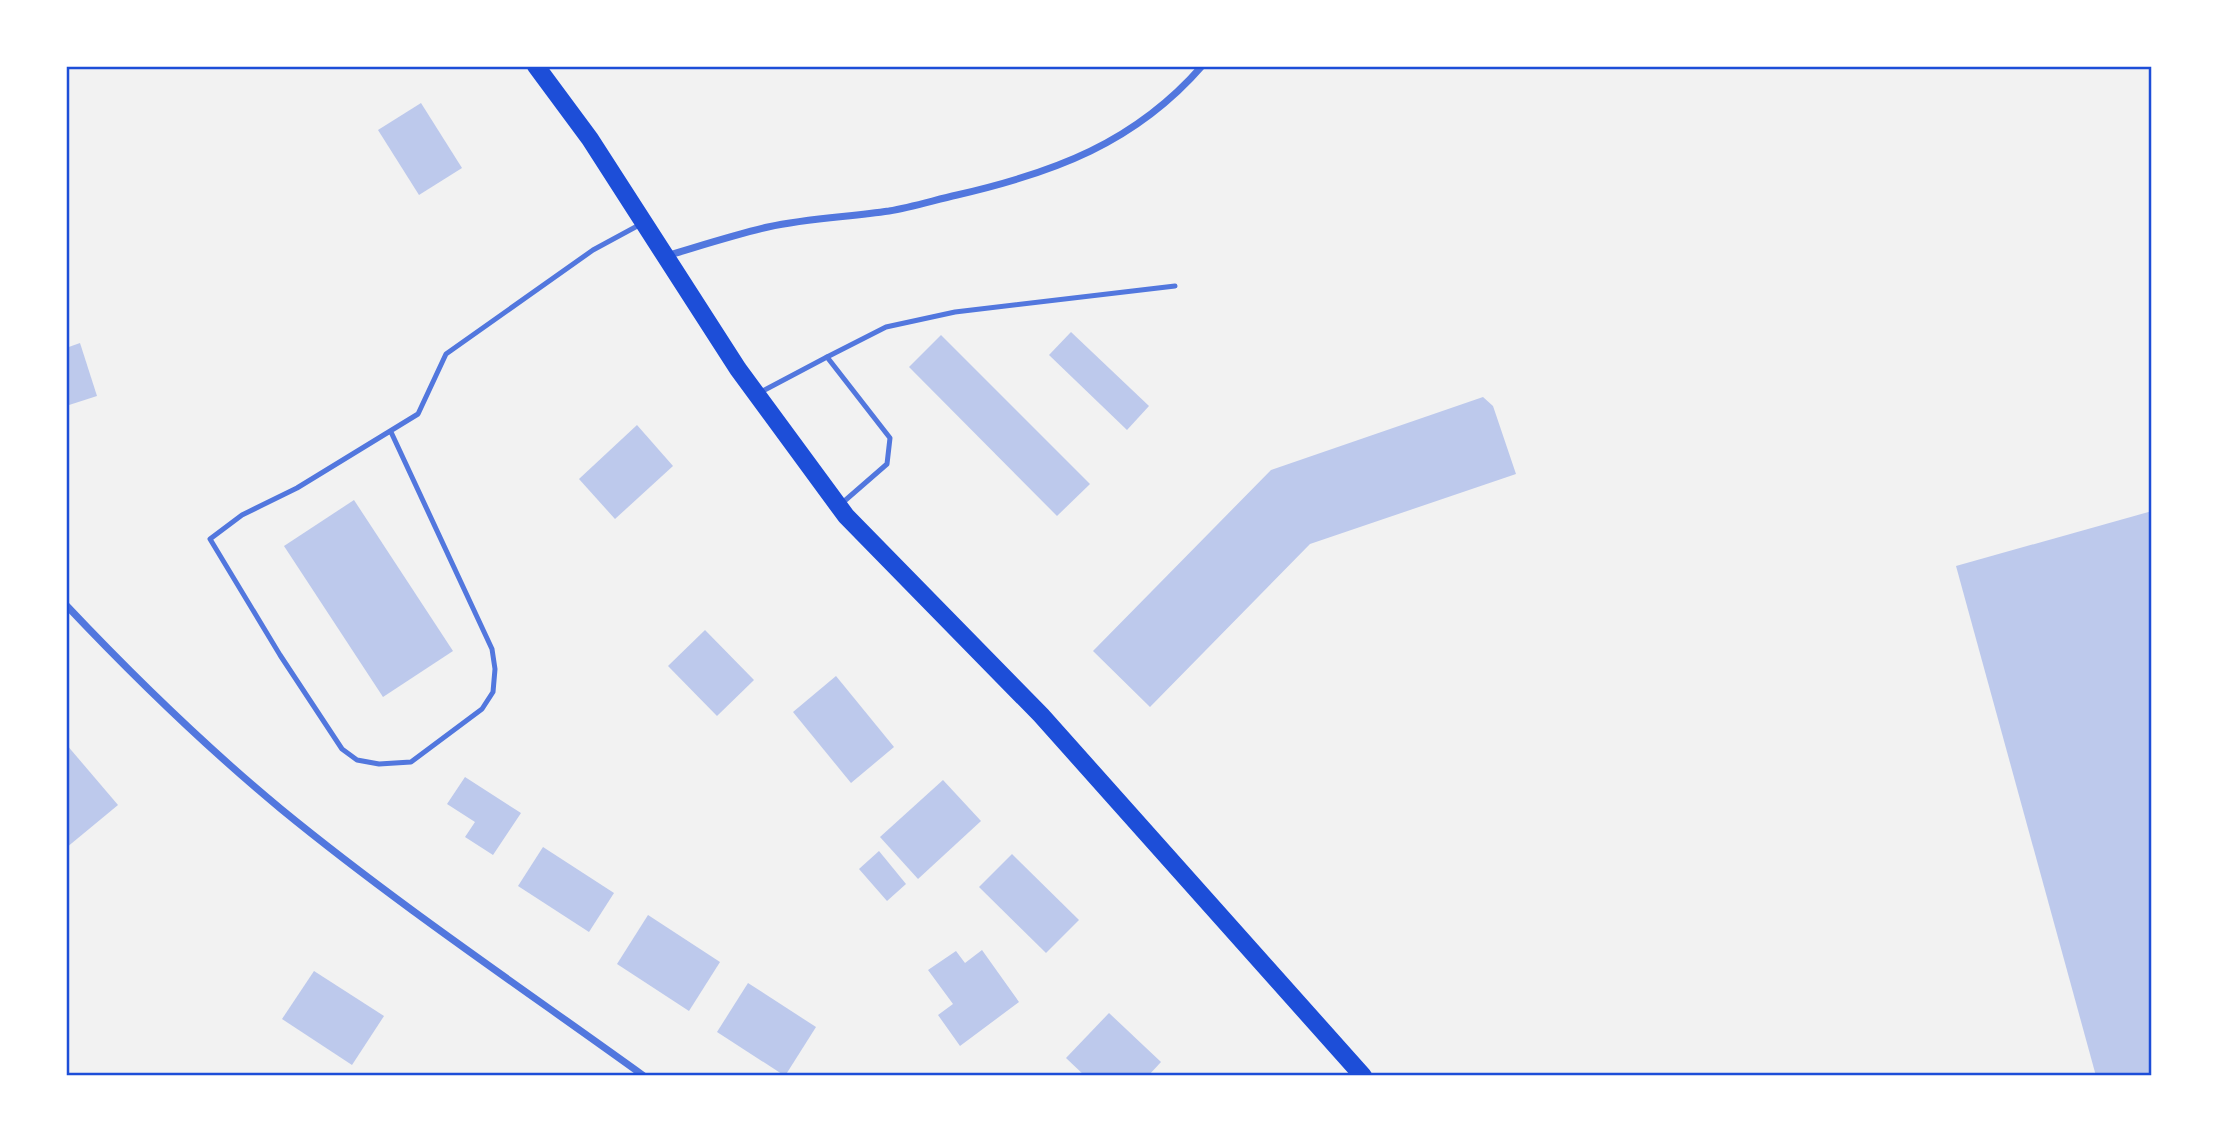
<svg xmlns="http://www.w3.org/2000/svg" width="2218" height="1142" font-family="'PT Sans Narrow',sans-serif">
<style>
.building{fill:#bdc9ec}
.lines{fill:none;stroke-linecap:round;stroke-linejoin:round}
.service{stroke:#5277de;stroke-width:5}
.minor{stroke:#5277de;stroke-width:7}
.primary{stroke:#1d4ed8;stroke-width:18}
.neatline{fill:none;stroke:#1d4ed8;stroke-width:2.5}
</style>
<rect width="100%" height="100%" fill="#f2f2f2"/>
<g class="building">
<polygon points="421,103 462,168 419,195 378,130"/>
<polygon points="1071,332 1149,406 1127,430 1049,355"/>
<polygon points="941,335 1090,484 1057,516 909,367"/>
<polygon points="80,343 97,396 66,406 66,348"/>
<polygon points="1483,397 1493,406 1516,474 1310,544 1150,707 1093,651 1271,470"/>
<polygon points="637,425 673,466 615,519 579,479"/>
<polygon points="354,500 453,651 383,697 284,546"/>
<polygon points="2152,511 2152,1076 2096,1076 1956,566"/>
<polygon points="705,630 754,680 717,716 668,666"/>
<polygon points="836,676 894,747 851,783 793,712"/>
<polygon points="66,744 118,805 66,848"/>
<polygon points="465,777 521,813 493,855 465,837 475,822 447,804"/>
<polygon points="943,780 981,821 918,879 880,837"/>
<polygon points="543,847 614,893 589,932 518,886"/>
<polygon points="879,851 906,884 887,901 859,869"/>
<polygon points="1012,854 1079,920 1046,953 979,887"/>
<polygon points="648,915 720,962 689,1011 617,964"/>
<polygon points="982,950 1019,1002 960,1046 938,1015 953,1004 928,970 956,951 965,963"/>
<polygon points="314,971 384,1016 352,1065 282,1019"/>
<polygon points="748,983 816,1027 785,1076 717,1032"/>
<polygon points="1109,1013 1161,1062 1148,1076 1085,1076 1066,1058"/>
</g>
<g class="lines">
<g class="service">
<polyline points="827,357 886,327 955,312 1175,286"/>
<polyline points="759,393 827,357 890,438 887,464 841,504"/>
<polyline points="391,432 492,649 495,669 493,692 482,709 411,762 379,764 357,760 342,749 280,655 210,539 242,515 297,488 418,414 446,354 593,250 641,224"/>
</g>
<g class="minor">
<path d="M666,256c34,-10 68,-21 102,-29 40,-9 81,-10 121,-16 23,-4 46,-11 68,-16 96,-22 178,-52 245,-129"/>
<path d="M66,605c68,72 139,141 215,204 116,95 241,179 363,267"/>
</g>
<polyline class="primary" points="536,66 590,139 738,369 846,516 1041,715 1363,1076"/>
</g>
<rect width="2218" height="1142" fill="none" stroke="#ffffff" stroke-width="136"/>
<rect x="68" y="68" width="2082" height="1006" class="neatline"/>
</svg>
